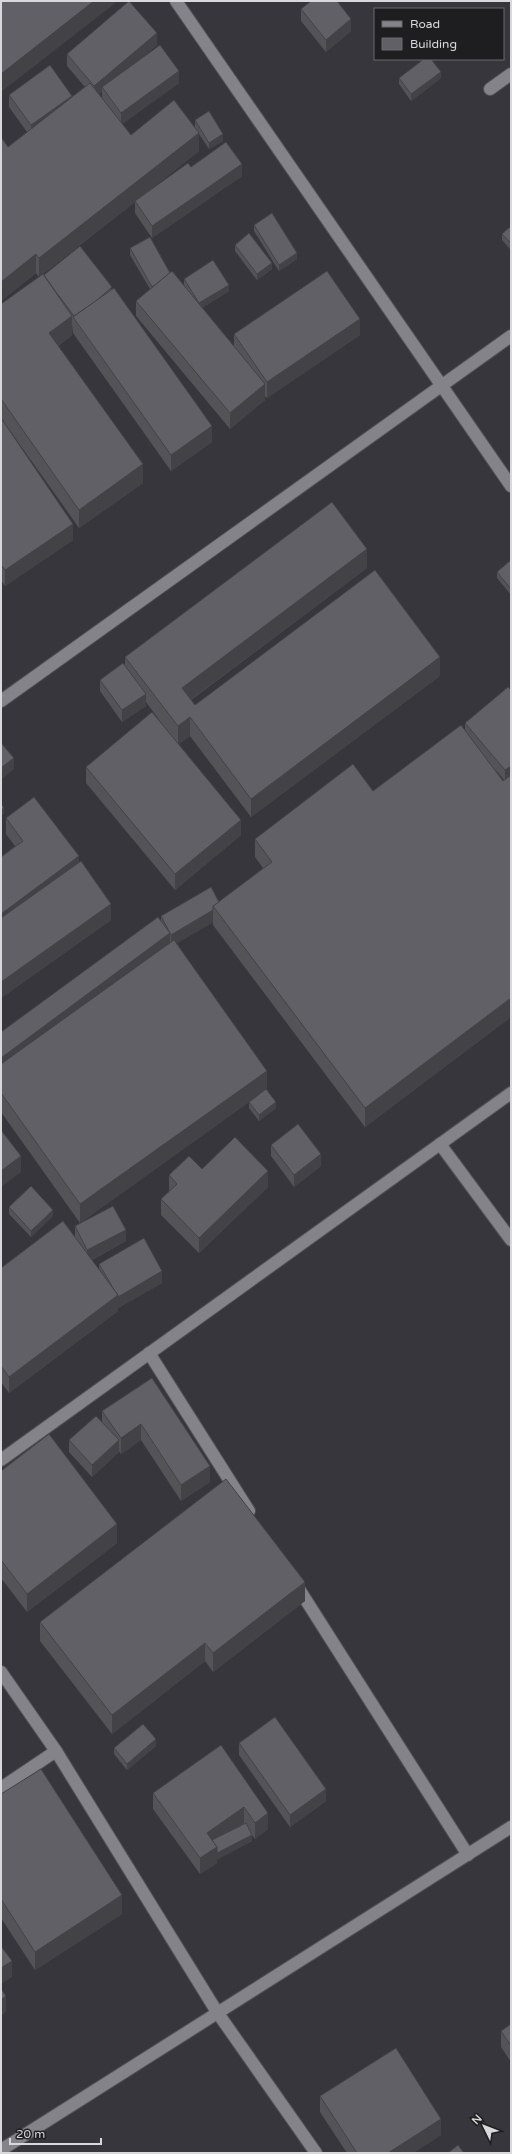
<svg xmlns="http://www.w3.org/2000/svg" width="512" height="2154" font-family="'Varela Round',sans-serif">
<style>
.lines{fill:none;stroke-linecap:round;stroke-linejoin:round}
.service-casing{stroke:#525257;stroke-width:14}
.minor-casing{stroke:#525257;stroke-width:14}
.tertiary-casing{stroke:#525257;stroke-width:14}
.service{stroke:#838389;stroke-width:12}
.minor{stroke:#838389;stroke-width:12}
.tertiary{stroke:#838389;stroke-width:12}
.wall{fill:#535358;fill-rule:evenodd}
.shaded-wall{fill:#434347}
.building{fill:#606066;stroke:#434347}
</style>
<rect width="100%" height="100%" fill="#36363c"/>
<g class="lines">
<defs>
<g id="service">
<polyline points="490,89 511,74"/>
<polyline points="1,701 511,336"/>
<polyline points="1,1672 56,1751 217,2012"/>
</g>
<g id="minor">
<polyline points="440,1144 511,1240"/>
<polyline points="149,1353 249,1511"/>
<polyline points="1,1460 511,1093"/>
<polyline points="297,1586 468,1855"/>
<polyline points="1,1788 56,1751"/>
<polyline points="217,2012 316,2153"/>
</g>
<g id="tertiary">
<polyline points="176,1 511,486"/>
<polyline points="1,2150 511,1827"/>
</g>
</defs>
<use href="#service" class="service-casing"/>
<use href="#minor" class="minor-casing"/>
<use href="#tertiary" class="tertiary-casing"/>
<use href="#service" class="service"/>
<use href="#minor" class="minor"/>
<use href="#tertiary" class="tertiary"/>
</g>
<g class="wall">
<polygon points="301,9 351,31 326,52 301,21"/>
<path d="M157,45l-19,16 41,22 -57,41 9,11 64,-8v-7l28,21 -14,8 -10,-15v17l-48,38 40,-22 51,9 -90,62 -17,-25v-11l-92,72 1,1 68,14 100,153 -41,29 -98,-138 -1,-8v10l-14,11 85,137 -64,45 -78,-110v-114l38,-27 -3,-4 -35,28v-164l7,10 19,-15 -18,-25v-12l63,2 13,-10 -18,-21v-12zM102,92v6l-3,-4z"/>
<polygon points="399,78 441,78 411,101 399,84"/>
<polygon points="254,225 297,259 279,271 254,231"/>
<polygon points="511,226 511,250 502,240 502,234"/>
<polygon points="235,245 272,269 257,280 235,251"/>
<polygon points="130,248 170,273 184,285 184,279 229,291 202,308 234,346 234,334 360,335 267,398 265,396 265,400 230,429 136,316 136,301 150,289 130,255"/>
<polygon points="1,418 73,540 5,586 1,581"/>
<polygon points="511,560 511,595 497,578 497,572"/>
<polygon points="367,568 191,700 195,705 440,676 251,817 190,736 179,744 241,835 175,890 86,783 86,767 160,721 146,702 146,706 122,722 100,691 100,680 125,666 125,657"/>
<path d="M511,690v327l-146,110 -152,-202v-3l-36,21 90,146 9,19 -17,13 -10,-13v-6l-169,121 -79,-111v-80l160,-111v-5l58,-14 44,-34 -8,-11v-18l118,-48 92,-61v-7zM495,769l9,11 -1,1z"/>
<polygon points="6,818 79,863 111,920 1,998 1,857 15,846 6,834"/>
<polygon points="271,1145 321,1166 294,1187 271,1156"/>
<polygon points="202,1169 268,1187 199,1253 161,1215 161,1199 169,1192 169,1175"/>
<polygon points="9,1207 53,1216 31,1237 9,1214"/>
<polygon points="75,1226 126,1241 92,1260 99,1270 99,1264 162,1283 118,1308 118,1311 9,1393 1,1382 1,1268 75,1237"/>
<polygon points="152,1378 210,1482 181,1501 141,1440 121,1454 119,1451 119,1452 92,1477 69,1452 69,1440 102,1422 102,1411"/>
<polygon points="1,1471 117,1543 27,1612 1,1578"/>
<polygon points="305,1601 213,1672 205,1661 112,1734 40,1641 40,1622"/>
<polygon points="239,1743 326,1801 290,1827 239,1755"/>
<polygon points="221,1745 268,1829 255,1839 252,1835 252,1841 217,1859 217,1863 200,1874 153,1809 153,1793"/>
<polygon points="156,1746 127,1770 114,1754 114,1748"/>
<polygon points="1,1794 122,1914 35,1970 1,1918"/>
<polygon points="511,2024 511,2062 501,2047 501,2031"/>
<polygon points="320,2096 441,2135 413,2153 347,2153 320,2112"/>
</g>
<g class="shaded-wall">
<polygon points="94,1 118,1 1,92 1,74"/>
<polygon points="351,19 351,31 326,52 326,40"/>
<polygon points="157,33 157,45 104,90 102,87 102,92 94,98 94,86"/>
<polygon points="179,71 179,83 121,125 121,113"/>
<polygon points="441,72 441,78 411,101 411,94"/>
<polygon points="72,96 72,107 31,137 31,125"/>
<polygon points="199,133 199,151 135,202 135,201 135,202 39,277 39,258"/>
<polygon points="223,134 223,141 209,149 209,143"/>
<polygon points="242,164 242,176 152,238 152,226"/>
<polygon points="297,253 297,259 279,271 279,265"/>
<polygon points="36,254 36,273 1,301 1,282"/>
<polygon points="272,263 272,269 257,280 257,274"/>
<polygon points="229,285 229,291 199,310 199,303"/>
<polygon points="72,316 72,335 49,352 49,333"/>
<polygon points="360,319 360,335 267,398 267,382"/>
<polygon points="265,384 265,400 230,429 230,413"/>
<polygon points="212,426 212,442 171,471 171,455"/>
<polygon points="143,464 143,483 79,528 79,510"/>
<polygon points="73,524 73,540 5,586 5,570"/>
<polygon points="367,549 367,568 182,706 182,688"/>
<polygon points="440,657 440,676 251,817 251,799"/>
<polygon points="146,694 146,706 122,722 122,710"/>
<polygon points="190,717 190,736 178,745 178,726"/>
<polygon points="14,758 14,769 1,780 1,768"/>
<polygon points="511,766 511,777 505,782 505,770"/>
<polygon points="4,808 4,814 1,816 1,810"/>
<polygon points="241,820 241,835 175,890 175,874"/>
<polygon points="79,856 79,872 1,930 1,914"/>
<polygon points="111,904 111,920 1,998 1,982"/>
<polygon points="213,910 213,922 171,947 171,935"/>
<polygon points="170,933 170,949 1,1074 1,1058"/>
<polygon points="511,998 511,1017 365,1127 365,1108"/>
<polygon points="267,1071 267,1089 80,1223 80,1204"/>
<polygon points="276,1102 276,1108 259,1121 259,1115"/>
<polygon points="321,1154 321,1166 294,1187 294,1175"/>
<polygon points="21,1156 21,1172 1,1187 1,1171"/>
<polygon points="268,1171 268,1187 199,1253 199,1238"/>
<polygon points="53,1210 53,1216 31,1237 31,1231"/>
<polygon points="126,1230 126,1241 87,1262 87,1250"/>
<polygon points="162,1271 162,1283 118,1308 118,1311 9,1393 9,1377 118,1295"/>
<polygon points="141,1424 141,1440 121,1454 121,1438"/>
<polygon points="119,1440 119,1452 92,1477 92,1465"/>
<polygon points="210,1466 210,1482 181,1501 181,1485"/>
<polygon points="117,1524 117,1543 27,1612 27,1594"/>
<polygon points="305,1582 305,1601 213,1672 213,1653"/>
<polygon points="205,1643 205,1661 112,1734 112,1715"/>
<polygon points="156,1739 156,1746 127,1770 127,1764"/>
<polygon points="326,1789 326,1801 290,1827 290,1815"/>
<polygon points="244,1807 244,1823 213,1845 207,1833"/>
<polygon points="268,1813 268,1829 255,1839 255,1823"/>
<polygon points="252,1835 252,1841 217,1860 217,1853"/>
<polygon points="217,1847 217,1863 200,1874 200,1858"/>
<polygon points="122,1895 122,1914 35,1970 35,1952"/>
<polygon points="12,1961 12,1977 1,1984 1,1968"/>
<polygon points="6,1996 6,2012 1,2016 1,2000"/>
<polygon points="441,2119 441,2135 413,2153 388,2153"/>
</g>
<g class="building">
<polygon points="1,1 94,1 1,74"/>
<polygon points="129,1 157,33 94,86 67,54"/>
<polygon points="311,1 337,1 351,19 326,40 301,9"/>
<polygon points="160,45 179,71 121,113 102,87"/>
<polygon points="424,59 431,59 441,72 411,94 399,78"/>
<polygon points="50,65 72,96 31,125 9,95"/>
<polygon points="90,83 131,135 174,100 199,133 39,258 36,254 1,282 1,137 8,147"/>
<polygon points="209,111 223,134 209,143 195,120"/>
<polygon points="226,142 242,164 152,226 135,201 188,163 191,167"/>
<polygon points="272,213 297,253 279,265 254,225"/>
<polygon points="511,226 511,243 502,234"/>
<polygon points="249,233 272,263 257,274 235,245"/>
<polygon points="150,237 170,273 156,284 152,287 130,248"/>
<polygon points="80,246 112,287 96,301 74,316 56,292 44,275"/>
<polygon points="213,260 229,285 199,303 184,279"/>
<polygon points="172,271 265,384 230,413 136,301"/>
<polygon points="327,271 360,319 267,382 234,334"/>
<polygon points="43,274 72,316 49,333 143,464 79,510 1,399 1,304"/>
<polygon points="114,288 212,426 171,455 73,317"/>
<polygon points="1,418 73,524 5,570 1,565"/>
<polygon points="332,502 367,549 182,688 195,705 375,570 440,657 251,799 190,717 178,726 125,657"/>
<polygon points="511,560 511,589 497,572"/>
<polygon points="123,663 146,694 122,710 100,680"/>
<polygon points="508,687 511,690 511,766 505,770 465,723"/>
<polygon points="152,712 241,820 175,874 86,767"/>
<polygon points="461,725 503,781 511,775 511,998 365,1108 213,906 272,862 255,839 353,764 373,791"/>
<polygon points="1,743 14,758 1,768"/>
<polygon points="34,797 79,856 1,914 1,857 23,841 6,818"/>
<polygon points="1,804 4,808 1,810"/>
<polygon points="81,861 111,904 1,982 1,918"/>
<polygon points="211,887 219,902 213,906 213,910 171,935 161,916"/>
<polygon points="158,917 170,933 1,1058 1,1032"/>
<polygon points="174,940 267,1071 80,1204 1,1093 1,1064"/>
<polygon points="266,1089 276,1102 259,1115 249,1102"/>
<polygon points="298,1124 321,1154 294,1175 271,1145"/>
<polygon points="1,1130 21,1156 1,1171"/>
<polygon points="235,1137 268,1171 199,1238 161,1199 177,1184 169,1175 189,1156 202,1169"/>
<polygon points="31,1186 53,1210 31,1231 9,1207"/>
<polygon points="113,1206 126,1230 87,1250 75,1226"/>
<polygon points="63,1221 118,1295 9,1377 1,1366 1,1268"/>
<polygon points="144,1238 162,1271 118,1297 118,1295 113,1288 99,1264"/>
<polygon points="152,1378 210,1466 181,1485 141,1424 121,1438 102,1411"/>
<polygon points="96,1416 119,1440 92,1465 69,1440"/>
<polygon points="49,1434 117,1524 27,1594 1,1560 1,1471"/>
<polygon points="226,1479 305,1582 213,1653 205,1643 112,1715 40,1622"/>
<polygon points="275,1717 326,1789 290,1815 239,1743"/>
<polygon points="143,1724 156,1739 127,1764 114,1748"/>
<polygon points="221,1745 268,1813 255,1823 244,1807 207,1833 217,1847 200,1858 153,1793"/>
<polygon points="41,1769 122,1895 35,1952 1,1899 1,1794"/>
<polygon points="246,1823 252,1835 217,1853 217,1847 212,1840"/>
<polygon points="1,1946 12,1961 1,1968"/>
<polygon points="1,1989 6,1996 1,2000"/>
<polygon points="511,2024 511,2046 501,2031"/>
<polygon points="396,2048 441,2119 388,2153 357,2153 320,2096"/>
<polygon points="458,2145 464,2153 448,2153"/>
</g>
<rect width="512" height="2154" fill="none" stroke="#d9d9dc" stroke-width="4"/>
<rect x="374" y="8" width="130" height="52" fill="#1e1e21" stroke="#69696c"/>
<rect x="382" y="21" width="20" height="6" fill="#838389" stroke="#69696c"/>
<text x="410" y="28" font-size="12" fill="#d9d9dc">Road</text>
<rect x="382" y="38" width="20" height="12" fill="#606066" stroke="#69696c"/>
<text x="410" y="48" font-size="12" fill="#d9d9dc">Building</text>
<g transform="translate(484 2126) rotate(313)" stroke="#1e1e21" stroke-width="3" paint-order="stroke">
<path d="M0-3L7 15L0 10L-7 15Z" fill="#d9d9dc"/>
<text y="-6" font-size="11" font-weight="bold" text-anchor="middle" fill="#d9d9dc">N</text>
</g>
<path d="M10 2138v6h91v-6" fill="none" stroke="#d9d9dc" stroke-width="2"/>
<text x="16" y="2138" font-size="12" fill="#d9d9dc" stroke="#1e1e21" stroke-width="3" paint-order="stroke">20 m</text>
</svg>
